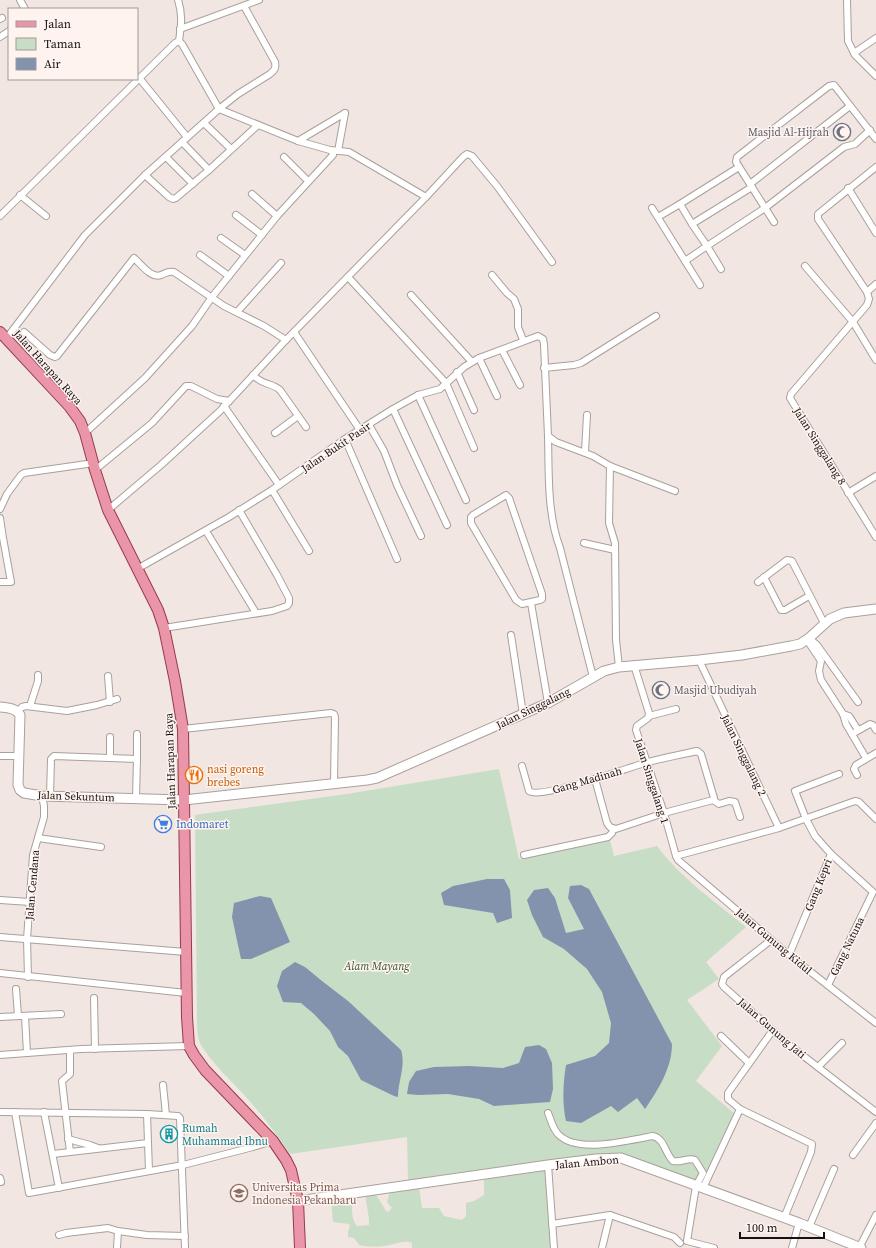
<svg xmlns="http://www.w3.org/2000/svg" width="876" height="1248" font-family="'Source Serif 4',serif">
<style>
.green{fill:#c8ddc5}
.water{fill:#8393ae}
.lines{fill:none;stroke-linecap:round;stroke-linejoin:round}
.street-casing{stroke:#aaa09b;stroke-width:8}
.secondary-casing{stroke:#aaa09b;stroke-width:11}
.primary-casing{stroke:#973a4d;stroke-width:12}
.street{stroke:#fff;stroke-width:6}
.secondary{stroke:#fff;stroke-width:9}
.primary{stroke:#ea96a8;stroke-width:10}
.labels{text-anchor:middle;stroke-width:3;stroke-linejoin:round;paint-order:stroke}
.worship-label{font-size:11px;fill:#5b616d;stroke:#fef3ef;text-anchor:end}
.street-label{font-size:11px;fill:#161211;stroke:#fef3ef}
.food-label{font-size:11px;fill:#c56008;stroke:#fef3ef;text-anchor:start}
.shop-label{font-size:11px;fill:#366cbe;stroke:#fef3ef;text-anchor:start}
.park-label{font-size:11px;font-style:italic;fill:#365830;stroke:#fef3ef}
.culture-label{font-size:11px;fill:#0d838f;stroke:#fef3ef;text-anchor:start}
.education-label{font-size:11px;fill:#785e54;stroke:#fef3ef;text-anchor:start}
</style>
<rect width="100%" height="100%" fill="#f1e6e1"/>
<g class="green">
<path d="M499,769l20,90 91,-19 4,16 43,-10c24,32 58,56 89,81l-40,35 13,17 -32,21 35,46 -26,35 39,33 -34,69 -76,-28 -61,3 -156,22 -1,-43 -117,17c-13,-19 -27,-38 -43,-56 -15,-17 -34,-33 -46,-53 -4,-8 -4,-18 -4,-27l-2,-203 152,-21z"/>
<path d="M547,1168l3,33v32l1,15h-139v-5c-8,-4 -19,2 -28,3 -8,1 -17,1 -25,-1l-5,-7 -6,-1v-5l2,-6 -1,-2 -16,-2 -2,-23 20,-2c2,10 -1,21 6,29l12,-1v-6l-4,-25 10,-1 11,18 3,1 3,-5 -2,-1 -3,-4 3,-11 29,-4 3,21h17l5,8 18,4 4,-4v-13l8,-2 10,-6v-19z"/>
</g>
<g class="water">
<polygon points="487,879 504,879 510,890 512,918 497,923 493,913 444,905 441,893 453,886"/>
<path d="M581,885l8,4 83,155c0,24 -14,46 -27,65l-8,-11 -19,14 -7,-6 -30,17 -15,-2c-4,-18 -3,-38 0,-56l29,-9 14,-13 2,-20 -9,-31 -15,-23 -23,-20 -21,-12 -11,-22 -5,-15 7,-10 14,-2 7,10 11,35 18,-4 -16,-31 2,-12z"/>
<polygon points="260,896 271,898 290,942 251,959 241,959 232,917 234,903"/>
<path d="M295,962l10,5 17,14 26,20 53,49c5,16 -3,30 -3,47l-4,-1 -33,-16 -13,-24 -10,-9 -8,-16 -16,-17 -13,-11 -18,-1 -6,-16 5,-15z"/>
<polygon points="539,1045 546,1049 552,1063 553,1089 550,1102 494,1106 479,1099 448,1094 418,1095 407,1094 409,1082 416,1071 434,1067 469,1066 503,1068 519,1063 525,1047"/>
</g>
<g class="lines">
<defs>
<g id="street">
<polyline points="20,0 25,9"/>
<path d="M178,0c5,15 3,26 1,41"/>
<polyline points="847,0 848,41 855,55 876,76"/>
<polyline points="0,19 2,18"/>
<polyline points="180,29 259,0"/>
<polyline points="0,37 9,31"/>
<polyline points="854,53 876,38"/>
<polyline points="140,79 187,137"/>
<polyline points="204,123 231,149"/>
<polyline points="298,141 345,113"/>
<polyline points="182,142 209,170"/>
<polyline points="338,151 345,113"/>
<polyline points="166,157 193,184"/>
<polyline points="284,157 308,181"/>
<polyline points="739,167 680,204 692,224 752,187"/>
<polyline points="876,167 818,214 818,219 867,292 869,299 867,305 791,394 790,398 876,537"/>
<polyline points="145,175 169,197 173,199 176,198 209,170 258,125"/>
<polyline points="750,184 850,106"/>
<polyline points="848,188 876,233"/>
<polyline points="252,194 277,216"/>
<polyline points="20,195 46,216"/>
<polyline points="426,197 463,157 467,154 472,156 497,186 552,262"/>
<polyline points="652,208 700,285"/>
<polyline points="236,215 262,235"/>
<polyline points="0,216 175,43 179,41"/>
<polyline points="658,217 680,204"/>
<polyline points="774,222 736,162 737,157 829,86 834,85 876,139"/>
<polyline points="692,224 707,246 765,208 844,147 855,144 870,130"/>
<polyline points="221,238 245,255"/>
<polyline points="200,255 229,276"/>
<polyline points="685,261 707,246 721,269"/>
<polyline points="805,266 853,322 876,360"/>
<polyline points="492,275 507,293 514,299 518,309 518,327 523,340"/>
<polyline points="348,277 446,383 474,448"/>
<polyline points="867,292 876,284"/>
<polyline points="411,295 472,362"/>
<polyline points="237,312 281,263"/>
<path d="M24,332l26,23 5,2 2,-1 77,-98c7,6 17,21 27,17 5,-2 7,-4 13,-3l50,34 40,20 22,14"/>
<polyline points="294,332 360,430"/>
<polyline points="6,339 85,235 145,175 219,109 182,44 179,41"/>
<polyline points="502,350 520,385"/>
<polyline points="479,358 497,396"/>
<polyline points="544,368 574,365 581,363 656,316"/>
<polyline points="457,372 474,410"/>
<path d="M253,375c10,11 18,7 27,15l26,37"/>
<polyline points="418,395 466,500"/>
<polyline points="224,406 279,485"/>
<polyline points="393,409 447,525"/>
<polyline points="369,425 384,451 397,485 421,536"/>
<path d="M85,433l60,-55 47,-52 20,-29 65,-81 56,-61v-2l-3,-3 -32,-9 -79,-32 19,-15 32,-20c5,-4 6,-6 5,-12l-31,-56"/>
<polyline points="275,433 298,416"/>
<path d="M548,436c1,38 -1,77 12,112l33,129"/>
<polyline points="345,439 397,559"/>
<polyline points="585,452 587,415"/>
<polyline points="610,466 609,523 615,543 616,640 619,667"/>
<polyline points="95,470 152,423 186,386 191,386 217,399 229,401"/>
<polyline points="272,490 309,551"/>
<polyline points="848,493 876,476"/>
<polygon points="506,495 509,498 542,594 542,599 540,600 522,604 516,600 471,523 471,517 473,515"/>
<polyline points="0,509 7,494 21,475 24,473 94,463"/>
<polyline points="108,510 161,465 220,411 284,342 426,197 349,152 330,150"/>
<polyline points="0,518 3,538 11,582 0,582"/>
<polyline points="206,531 256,613"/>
<polyline points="584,543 615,550"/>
<polyline points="137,569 229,517 272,490 345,439 393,409 418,395 440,389 464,367 479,358 538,336 543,339 544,344 548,436 556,442 593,456 610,466 675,491"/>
<polyline points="764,577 781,610 785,610 809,596"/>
<polyline points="758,582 787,560 792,561 824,623"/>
<polyline points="531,603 548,703"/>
<polyline points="164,628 272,611 287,606 289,603 289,598 277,575 239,510"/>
<polyline points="511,635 523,714"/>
<polyline points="809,638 817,645 858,702"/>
<polyline points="807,640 821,661 819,671 821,680 843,714 846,724 866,758"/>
<polyline points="699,660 779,828"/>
<polyline points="634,665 649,713 648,718 637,726 636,730 664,813 676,856 678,860 789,955 876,1023"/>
<polyline points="108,676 110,702"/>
<polyline points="30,706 38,681 38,675"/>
<polyline points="18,711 22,707 26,706 67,711 97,705 117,699"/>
<polyline points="843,714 849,716 858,730"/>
<polyline points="649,716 676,709"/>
<polyline points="183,729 331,713 334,714 335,717 334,784"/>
<polyline points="852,734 870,724 873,725 876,730"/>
<polyline points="0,756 19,756"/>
<polyline points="110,758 110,737"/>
<polyline points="137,759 137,734"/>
<path d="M522,766l7,25c11,9 98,-23 116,-28 17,-5 34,-8 52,-12l4,3 13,44 -1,2"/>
<polyline points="857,775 854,769 856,765 876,753"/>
<polyline points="595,779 607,823 610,827 616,829 664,813 713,800"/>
<polyline points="50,796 51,759 54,756 137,759 136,798"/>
<polyline points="713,800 719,804 729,801 735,802 740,817"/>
<polyline points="38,838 101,847"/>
<polyline points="524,855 608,837 612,833 613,829"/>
<polyline points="676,856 779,828 855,801 859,802 876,819"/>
<polyline points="0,900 30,902"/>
<polyline points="0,937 186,952"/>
<polyline points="771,940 724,977 722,984 724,987 788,1044 876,1112"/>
<polyline points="789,955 831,854 815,836 806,819 795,791 839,774"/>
<polyline points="0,973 186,993"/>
<polyline points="28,977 27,939 33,855 44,817 44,806 42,796"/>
<polyline points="828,985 873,892 831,854"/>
<polyline points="16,989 18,1016"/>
<polyline points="94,998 95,1049"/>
<polyline points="25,1016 27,1053"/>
<polyline points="0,1017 61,1014"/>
<polyline points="721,1036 749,1063"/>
<polyline points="0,1055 81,1049 189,1046"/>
<polyline points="818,1067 842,1043"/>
<polyline points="163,1085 166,1115"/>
<polyline points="740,1109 812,1144 811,1152 784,1218"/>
<polyline points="0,1112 147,1114 178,1116 180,1118 185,1248"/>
<polyline points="15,1112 29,1193 183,1165 253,1147 273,1141"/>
<polyline points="44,1112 59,1188"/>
<path d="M548,1113c3,7 5,17 11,22 19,19 70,5 94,1 12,3 12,18 20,25 8,2 15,-4 22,-1l8,13 -7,13 -9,55"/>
<polyline points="147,1114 149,1171"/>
<polyline points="68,1139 90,1145 98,1148"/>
<polyline points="70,1152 62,1081 70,1074 70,1050"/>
<polyline points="53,1154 148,1143"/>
<polyline points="853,1155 876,1123"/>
<polyline points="548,1165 554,1248"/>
<polyline points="0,1178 1,1182"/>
<polyline points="703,1188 740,1109 728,1099 728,1093 773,1030"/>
<polyline points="552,1224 610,1215 674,1237 680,1243"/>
<polyline points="809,1227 834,1169"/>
<polyline points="59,1235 66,1233 108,1228 118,1231 147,1235 185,1236"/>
<polyline points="687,1241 714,1248"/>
<polyline points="117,1248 118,1231"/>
<polyline points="602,1248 610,1215"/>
<polyline points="792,1248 799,1223"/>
<polyline points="859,1248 876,1215"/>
</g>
<g id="secondary">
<path d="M0,707c8,1 16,1 20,8l-2,70 2,5 4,3 18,3 142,4 183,-20 10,-2 171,-75 56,-32 15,-4 80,-7 43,-5 49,-9 9,-2 9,-6 21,-19 14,-6 32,-4"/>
<polyline points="298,1201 548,1165 596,1159 621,1158 799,1223 861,1248"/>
</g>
<polyline id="primary" points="0,332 69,406 80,421 85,433 95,470 108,510 158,610 164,628 175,681 183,729 187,1017 189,1046 194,1055 205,1070 273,1141 286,1160 291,1170 298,1201 300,1248"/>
</defs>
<use href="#street" class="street-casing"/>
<use href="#secondary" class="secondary-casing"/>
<use href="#primary" class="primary-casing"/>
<use href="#street" class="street"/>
<use href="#secondary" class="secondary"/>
<use href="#primary" class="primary"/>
</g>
<defs>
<symbol id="mosque-ring" viewBox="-11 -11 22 22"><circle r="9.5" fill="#fef3ef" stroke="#6b7280" stroke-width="1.5"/><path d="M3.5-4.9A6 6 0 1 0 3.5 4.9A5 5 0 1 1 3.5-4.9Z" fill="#6b7280"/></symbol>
<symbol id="restaurant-ring" viewBox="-11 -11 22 22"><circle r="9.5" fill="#fef3ef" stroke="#e8710a" stroke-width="1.5"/><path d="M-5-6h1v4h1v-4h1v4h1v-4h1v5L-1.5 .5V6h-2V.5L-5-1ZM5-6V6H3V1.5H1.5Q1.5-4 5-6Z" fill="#e8710a"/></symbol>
<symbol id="supermarket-ring" viewBox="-11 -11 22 22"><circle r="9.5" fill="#fef3ef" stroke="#3f7fe0" stroke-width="1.5"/><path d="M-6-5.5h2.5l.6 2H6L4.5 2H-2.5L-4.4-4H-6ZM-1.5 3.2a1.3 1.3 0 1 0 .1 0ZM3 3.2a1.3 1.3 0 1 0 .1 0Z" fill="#3f7fe0"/></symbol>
<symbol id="building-ring" viewBox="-11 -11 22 22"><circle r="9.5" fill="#fef3ef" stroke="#0f9aa8" stroke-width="1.5"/><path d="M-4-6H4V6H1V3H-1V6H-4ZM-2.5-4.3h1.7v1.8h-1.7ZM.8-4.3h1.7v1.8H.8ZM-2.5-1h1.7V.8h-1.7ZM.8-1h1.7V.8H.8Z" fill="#0f9aa8"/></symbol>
<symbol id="university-ring" viewBox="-11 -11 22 22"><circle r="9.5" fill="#fef3ef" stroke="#8d6e63" stroke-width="1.5"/><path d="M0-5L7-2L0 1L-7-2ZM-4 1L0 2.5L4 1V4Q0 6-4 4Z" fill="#8d6e63"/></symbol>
</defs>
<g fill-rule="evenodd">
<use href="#mosque-ring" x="832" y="122" width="20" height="20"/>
<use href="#mosque-ring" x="651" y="680" width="20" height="20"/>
<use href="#restaurant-ring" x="184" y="765" width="20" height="20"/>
<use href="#supermarket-ring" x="153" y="814" width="20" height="20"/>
<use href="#building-ring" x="159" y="1124" width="20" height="20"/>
<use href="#university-ring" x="229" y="1183" width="20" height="20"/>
</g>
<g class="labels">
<g class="worship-label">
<text x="829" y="136">Masjid Al-Hijrah</text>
<text x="674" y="694" text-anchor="start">Masjid Ubudiyah</text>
</g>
<g class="street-label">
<text transform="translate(48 367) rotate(48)" y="4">Jalan Harapan Raya</text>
<text transform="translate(820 446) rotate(58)" y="4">Jalan Singgalang 8</text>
<text transform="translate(336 447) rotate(-34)" y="4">Jalan Bukit Pasir</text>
<text transform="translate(533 708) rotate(-26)" y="4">Jalan Singgalang</text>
<text transform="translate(744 755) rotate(64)" y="4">Jalan Singgalang 2</text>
<text transform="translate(170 761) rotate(-92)" y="4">Jalan Harapan Raya</text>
<text transform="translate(587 780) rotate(-16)" y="4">Gang Madinah</text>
<text transform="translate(652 781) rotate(72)" y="4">Jalan Singgalang 1</text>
<text transform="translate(76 796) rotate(2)" y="4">Jalan Sekuntum</text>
<text transform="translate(32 885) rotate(-85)" y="4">Jalan Cendana</text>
<text transform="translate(818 885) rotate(-68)" y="4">Gang Kepri</text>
<text transform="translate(774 941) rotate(40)" y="4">Jalan Gunung Kidul</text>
<text transform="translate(847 946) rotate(-64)" y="4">Gang Natuna</text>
<text transform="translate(772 1028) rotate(41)" y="4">Jalan Gunung Jati</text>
<text transform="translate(587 1162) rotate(-5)" y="4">Jalan Ambon</text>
</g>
<g class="food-label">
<text x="207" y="773">nasi goreng<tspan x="207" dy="13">brebes</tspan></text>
</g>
<g class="shop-label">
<text x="176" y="828">Indomaret</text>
</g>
<g class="park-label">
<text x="377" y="970">Alam Mayang</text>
</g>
<g class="culture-label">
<text x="182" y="1132">Rumah<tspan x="182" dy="13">Muhammad Ibnu</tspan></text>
</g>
<g class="education-label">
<text x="252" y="1191">Universitas Prima<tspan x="252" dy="13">Indonesia Pekanbaru</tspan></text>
</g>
</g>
<rect x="8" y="8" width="130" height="72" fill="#fef3ef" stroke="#a19996"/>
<rect x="16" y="21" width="20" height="6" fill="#ea96a8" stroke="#a19996"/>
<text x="44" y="28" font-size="12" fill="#161211">Jalan</text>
<rect x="16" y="38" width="20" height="12" fill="#c8ddc5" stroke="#a19996"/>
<text x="44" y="48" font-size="12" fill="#161211">Taman</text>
<rect x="16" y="58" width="20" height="12" fill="#8393ae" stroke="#a19996"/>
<text x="44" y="68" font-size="12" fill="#161211">Air</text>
<path d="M740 1232v6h84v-6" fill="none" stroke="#161211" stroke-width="2"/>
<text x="746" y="1232" font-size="12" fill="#161211" stroke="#fef3ef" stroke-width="3" paint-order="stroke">100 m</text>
</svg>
